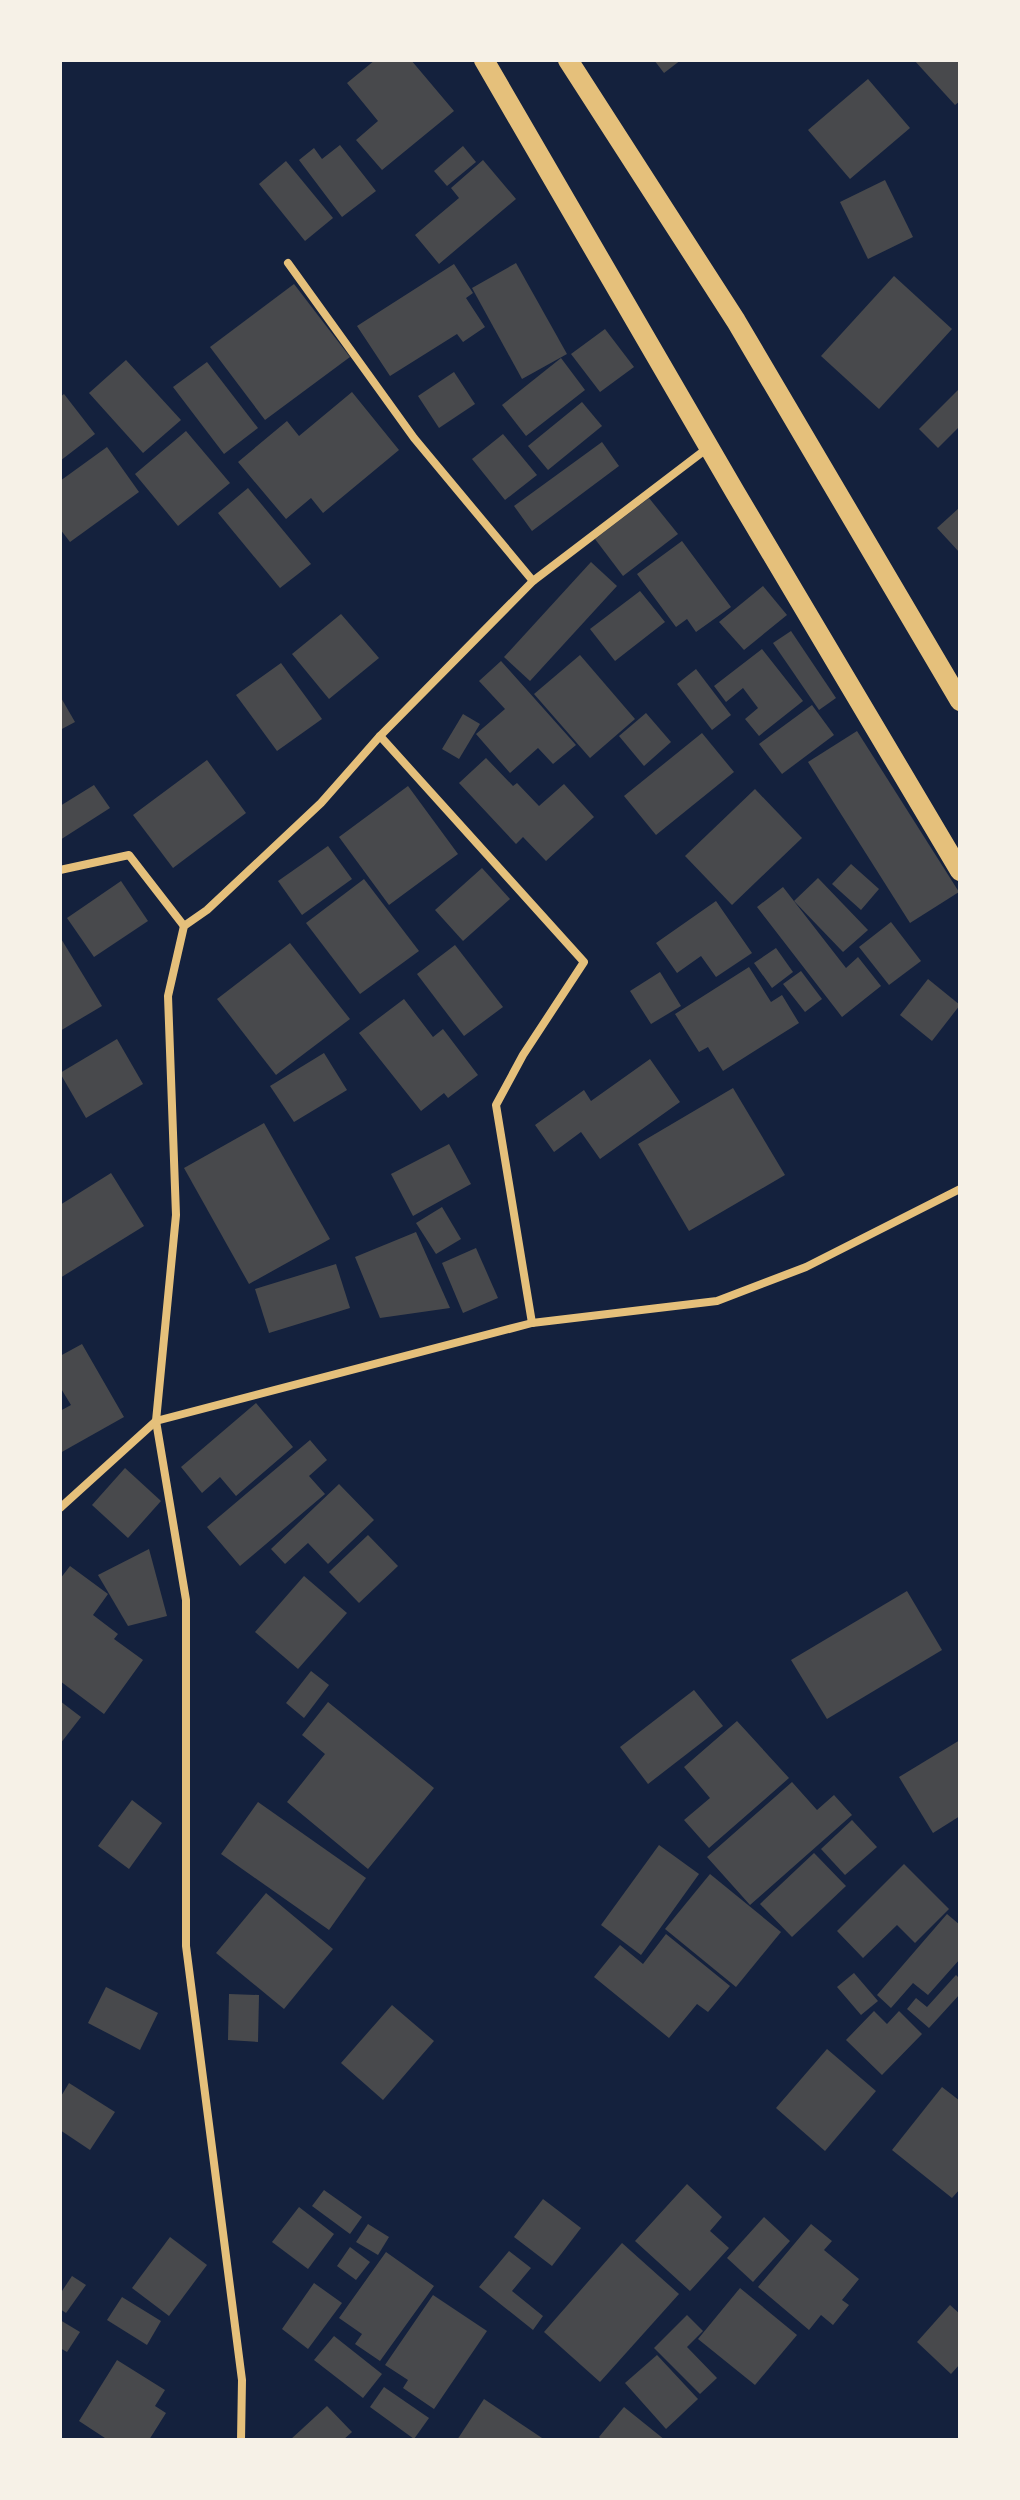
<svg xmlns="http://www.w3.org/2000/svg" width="1020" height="2500" font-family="'Varela Round',sans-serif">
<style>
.building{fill:#48494c}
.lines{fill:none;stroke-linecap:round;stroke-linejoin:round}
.minor{stroke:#e5c07b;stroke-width:8}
.primary{stroke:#e5c07b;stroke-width:20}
</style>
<rect width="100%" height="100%" fill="#14213d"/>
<g class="building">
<polygon points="375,60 411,60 454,111 382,170 356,140 378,121 347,83"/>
<polygon points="654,60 681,60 664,73"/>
<polygon points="914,60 960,60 960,101 955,105"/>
<polygon points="868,79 910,128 850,179 808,130"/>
<polygon points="340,145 376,191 342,217 299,160 314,148 322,159"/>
<polygon points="463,146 476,162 447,186 434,171"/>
<polygon points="483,160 516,199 439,264 415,235 459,198 451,188"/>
<polygon points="286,161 333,218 305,241 259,184"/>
<polygon points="885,180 913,237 868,259 840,202"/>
<polygon points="516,263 567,354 522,379 472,288"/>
<polygon points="454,264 473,293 466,298 485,327 463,342 457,334 390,376 357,326"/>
<polygon points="894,276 952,329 879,409 821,356"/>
<polygon points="294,284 350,357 265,420 210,347"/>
<polygon points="605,329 634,367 600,392 571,354"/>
<polygon points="561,358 585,390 526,436 502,405"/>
<polygon points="126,360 181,420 143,453 89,393"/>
<polygon points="207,362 258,428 224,454 173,387"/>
<polygon points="454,372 475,404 439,428 418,396"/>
<polygon points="960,388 960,426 938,448 919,429"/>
<polygon points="352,392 399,450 323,513 311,498 286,519 238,462 287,421 299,436"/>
<polygon points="64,394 95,434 60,461 60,397"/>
<polygon points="582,402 602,426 548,470 528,446"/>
<polygon points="186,431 230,483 178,526 135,474"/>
<polygon points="503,434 537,475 505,500 472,459"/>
<polygon points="602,442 619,466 532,531 514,506"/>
<polygon points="107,447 139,492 70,542 60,529 60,481"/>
<polygon points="248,488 311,564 280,588 218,513"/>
<polygon points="649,498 678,534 623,576 595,539"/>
<polygon points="959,508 960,510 960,553 937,528"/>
<polygon points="682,541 731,607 696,632 687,619 676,627 637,574"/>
<polygon points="591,562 617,586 530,681 504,657"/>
<polygon points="763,586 787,615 744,650 719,622"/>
<polygon points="640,591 665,622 615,661 590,629"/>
<polygon points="341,614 379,658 329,699 292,654"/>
<polygon points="791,631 836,698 819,710 773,643"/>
<polygon points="762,649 803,701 759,736 745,719 758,708 743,688 726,702 714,686"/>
<polygon points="580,655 635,719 590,758 534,694"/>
<polygon points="501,661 576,745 553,764 538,748 510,773 476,734 505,709 479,681"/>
<polygon points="281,663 322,719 277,751 236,695"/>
<polygon points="696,669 731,715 712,730 677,684"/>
<polygon points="60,696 75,722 60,730"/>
<polygon points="812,705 834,735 782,774 759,744"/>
<polygon points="646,713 671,742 644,766 619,736"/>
<polygon points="463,714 480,724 459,759 442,749"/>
<polygon points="857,731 959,892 910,923 808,762"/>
<polygon points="702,733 734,772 656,835 624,796"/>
<polygon points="486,758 513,786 517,783 539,806 564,784 594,817 546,861 523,837 516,844 459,783"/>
<polygon points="207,760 246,813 173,868 133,815"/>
<polygon points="94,785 110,808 60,840 60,806"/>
<polygon points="408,786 458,854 389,905 339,837"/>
<polygon points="755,789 802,838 732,905 685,856"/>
<polygon points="328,846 352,879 302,915 278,881"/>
<polygon points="851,864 879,889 861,910 832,884"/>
<polygon points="482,868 510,899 463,941 435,910"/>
<polygon points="818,878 868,930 843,952 794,901"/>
<polygon points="364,879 419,951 360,994 306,923"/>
<polygon points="121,881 148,921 94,957 67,918"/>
<polygon points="783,887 846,968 858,957 881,986 842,1017 757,907"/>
<polygon points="716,901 752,953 716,977 701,956 677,973 656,943"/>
<polygon points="891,922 921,961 889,985 859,947"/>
<polygon points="60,937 102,1006 60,1031"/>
<polygon points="290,943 350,1019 276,1075 217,999"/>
<polygon points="455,945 503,1007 464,1036 417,974"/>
<polygon points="776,948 793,972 772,988 754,963"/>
<polygon points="749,967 771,1002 782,995 799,1023 723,1071 708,1047 699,1052 675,1014"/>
<polygon points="801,971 822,999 805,1012 783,984"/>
<polygon points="660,972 681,1006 651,1024 630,991"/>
<polygon points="928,979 960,1005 932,1041 900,1015"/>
<polygon points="404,999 433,1037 443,1029 478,1075 448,1098 444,1093 421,1111 359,1033"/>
<polygon points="117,1039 143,1084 86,1118 60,1073"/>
<polygon points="324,1053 347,1090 294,1122 270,1086"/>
<polygon points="650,1059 680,1102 600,1159 581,1132 554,1152 535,1125 584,1090 591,1101"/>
<polygon points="733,1088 785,1175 689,1231 638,1144"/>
<polygon points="264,1123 330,1239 249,1284 184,1168"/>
<polygon points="449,1144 471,1184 413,1216 391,1174"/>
<polygon points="111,1173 144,1226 60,1278 60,1205"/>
<polygon points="442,1207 461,1239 436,1254 416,1223"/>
<polygon points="416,1232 450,1308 380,1318 355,1257"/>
<polygon points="476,1248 498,1298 463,1313 442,1263"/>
<polygon points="336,1264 350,1308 269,1333 255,1289"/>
<polygon points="82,1344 124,1417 60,1453 60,1411 71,1405 60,1387 60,1356"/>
<polygon points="256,1403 293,1447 236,1496 220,1477 202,1493 181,1467"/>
<polygon points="310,1440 327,1460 309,1476 325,1494 240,1566 207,1527"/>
<polygon points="125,1468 161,1501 128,1538 92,1505"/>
<polygon points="339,1484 374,1520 328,1564 308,1543 285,1564 271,1549"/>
<polygon points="368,1535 398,1566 359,1603 329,1572"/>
<polygon points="149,1549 167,1616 128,1626 98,1575"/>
<polygon points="70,1566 108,1594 93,1615 118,1634 114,1639 143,1660 104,1714 60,1681 60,1579"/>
<polygon points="304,1576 347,1613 298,1669 255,1632"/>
<polygon points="907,1591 942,1650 827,1719 791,1660"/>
<polygon points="311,1671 329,1685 304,1718 286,1703"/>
<polygon points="694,1690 723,1726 648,1784 620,1747"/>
<polygon points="60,1701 81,1717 60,1744"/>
<polygon points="328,1702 434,1788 368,1869 287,1802 325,1754 302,1735"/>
<polygon points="737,1721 789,1778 709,1848 684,1820 710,1798 684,1767"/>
<polygon points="960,1740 960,1816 933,1833 899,1777"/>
<polygon points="792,1782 817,1810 834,1795 852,1815 750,1905 707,1857"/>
<polygon points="132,1800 162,1823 129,1869 98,1846"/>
<polygon points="258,1802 366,1878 329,1930 221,1854"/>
<polygon points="852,1820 877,1847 845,1875 821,1849"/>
<polygon points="659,1845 699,1874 641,1955 601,1925"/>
<polygon points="814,1853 846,1886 792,1937 760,1904"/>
<polygon points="904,1864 949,1909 915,1943 897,1925 863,1958 837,1931"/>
<polygon points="710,1874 781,1932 736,1987 665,1929"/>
<polygon points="266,1893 333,1949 284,2009 216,1953"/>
<polygon points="947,1914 960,1925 960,1959 928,1995 913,1983 891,2008 877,1995"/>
<polygon points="666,1934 730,1986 708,2012 697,2004 669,2038 594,1977 620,1945 643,1964"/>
<polygon points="854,1973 878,2001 861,2015 837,1987"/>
<polygon points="956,1975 960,1979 960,1994 929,2028 907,2009 916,1998 927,2007"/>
<polygon points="106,1987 158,2013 140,2050 88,2023"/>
<polygon points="229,1994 259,1995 258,2042 228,2040"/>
<polygon points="392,2005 434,2041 383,2100 341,2063"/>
<polygon points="874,2011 887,2024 899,2011 922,2034 882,2075 846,2040"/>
<polygon points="827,2049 876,2091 825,2151 776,2108"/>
<polygon points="69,2083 115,2112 90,2150 60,2130 60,2098"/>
<polygon points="942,2087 960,2101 960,2189 952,2198 892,2150"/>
<polygon points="687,2184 722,2217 710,2231 729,2248 690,2291 635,2241"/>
<polygon points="324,2190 362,2217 350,2234 312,2206"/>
<polygon points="543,2199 581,2228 552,2266 514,2237"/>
<polygon points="299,2207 334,2234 308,2269 272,2242"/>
<polygon points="764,2217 790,2241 753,2282 727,2258"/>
<polygon points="368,2224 389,2237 378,2255 356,2242"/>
<polygon points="811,2224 832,2241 824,2250 859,2279 842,2300 849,2305 833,2325 821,2315 809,2330 758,2287"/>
<polygon points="170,2237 207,2265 169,2316 132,2288"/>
<polygon points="622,2243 679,2294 600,2382 544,2332"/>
<polygon points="350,2247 370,2262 356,2280 337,2266"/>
<polygon points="509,2251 531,2268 512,2291 543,2316 533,2330 479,2287"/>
<polygon points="386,2252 434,2286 380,2361 355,2344 362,2334 339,2318"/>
<polygon points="72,2276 86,2285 66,2313 60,2309 60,2294"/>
<polygon points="314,2283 342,2303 308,2349 282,2329"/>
<polygon points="740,2288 797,2335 755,2385 698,2339"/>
<polygon points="433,2295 487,2331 434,2409 403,2388 408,2380 385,2365"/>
<polygon points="122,2297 161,2321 147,2345 107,2320"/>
<polygon points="950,2305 960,2314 960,2364 951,2374 917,2342"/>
<polygon points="687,2315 703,2331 687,2347 717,2378 700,2394 654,2348"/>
<polygon points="60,2320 80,2332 67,2352 60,2348"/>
<polygon points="334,2336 382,2374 363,2398 314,2360"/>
<polygon points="657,2355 698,2399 666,2429 625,2383"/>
<polygon points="117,2360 165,2390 155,2406 166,2413 149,2440 108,2440 79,2421"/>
<polygon points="384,2387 429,2418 414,2439 370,2407"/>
<polygon points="484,2399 545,2440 457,2440"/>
<polygon points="327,2406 352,2432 343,2440 290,2440"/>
<polygon points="624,2407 665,2440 602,2440 599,2437"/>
</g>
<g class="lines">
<g class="minor">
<polyline points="288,263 414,438 533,581"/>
<polyline points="380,736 584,962 523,1055 496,1105 532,1323"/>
<polyline points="60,870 129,855 184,926"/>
<polyline points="60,1508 156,1421 532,1323 717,1301 806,1267 960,1189"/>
<polyline points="241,2440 242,2380 186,1946 186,1600 156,1421 176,1215 168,996 184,926 207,910 321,803 380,736 533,581 709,447"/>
</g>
<g class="primary">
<polyline points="484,60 735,492 960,871"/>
<polyline points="568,60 736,321 960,701"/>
</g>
</g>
<rect width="1020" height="2500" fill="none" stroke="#f6f1e7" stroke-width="124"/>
</svg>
